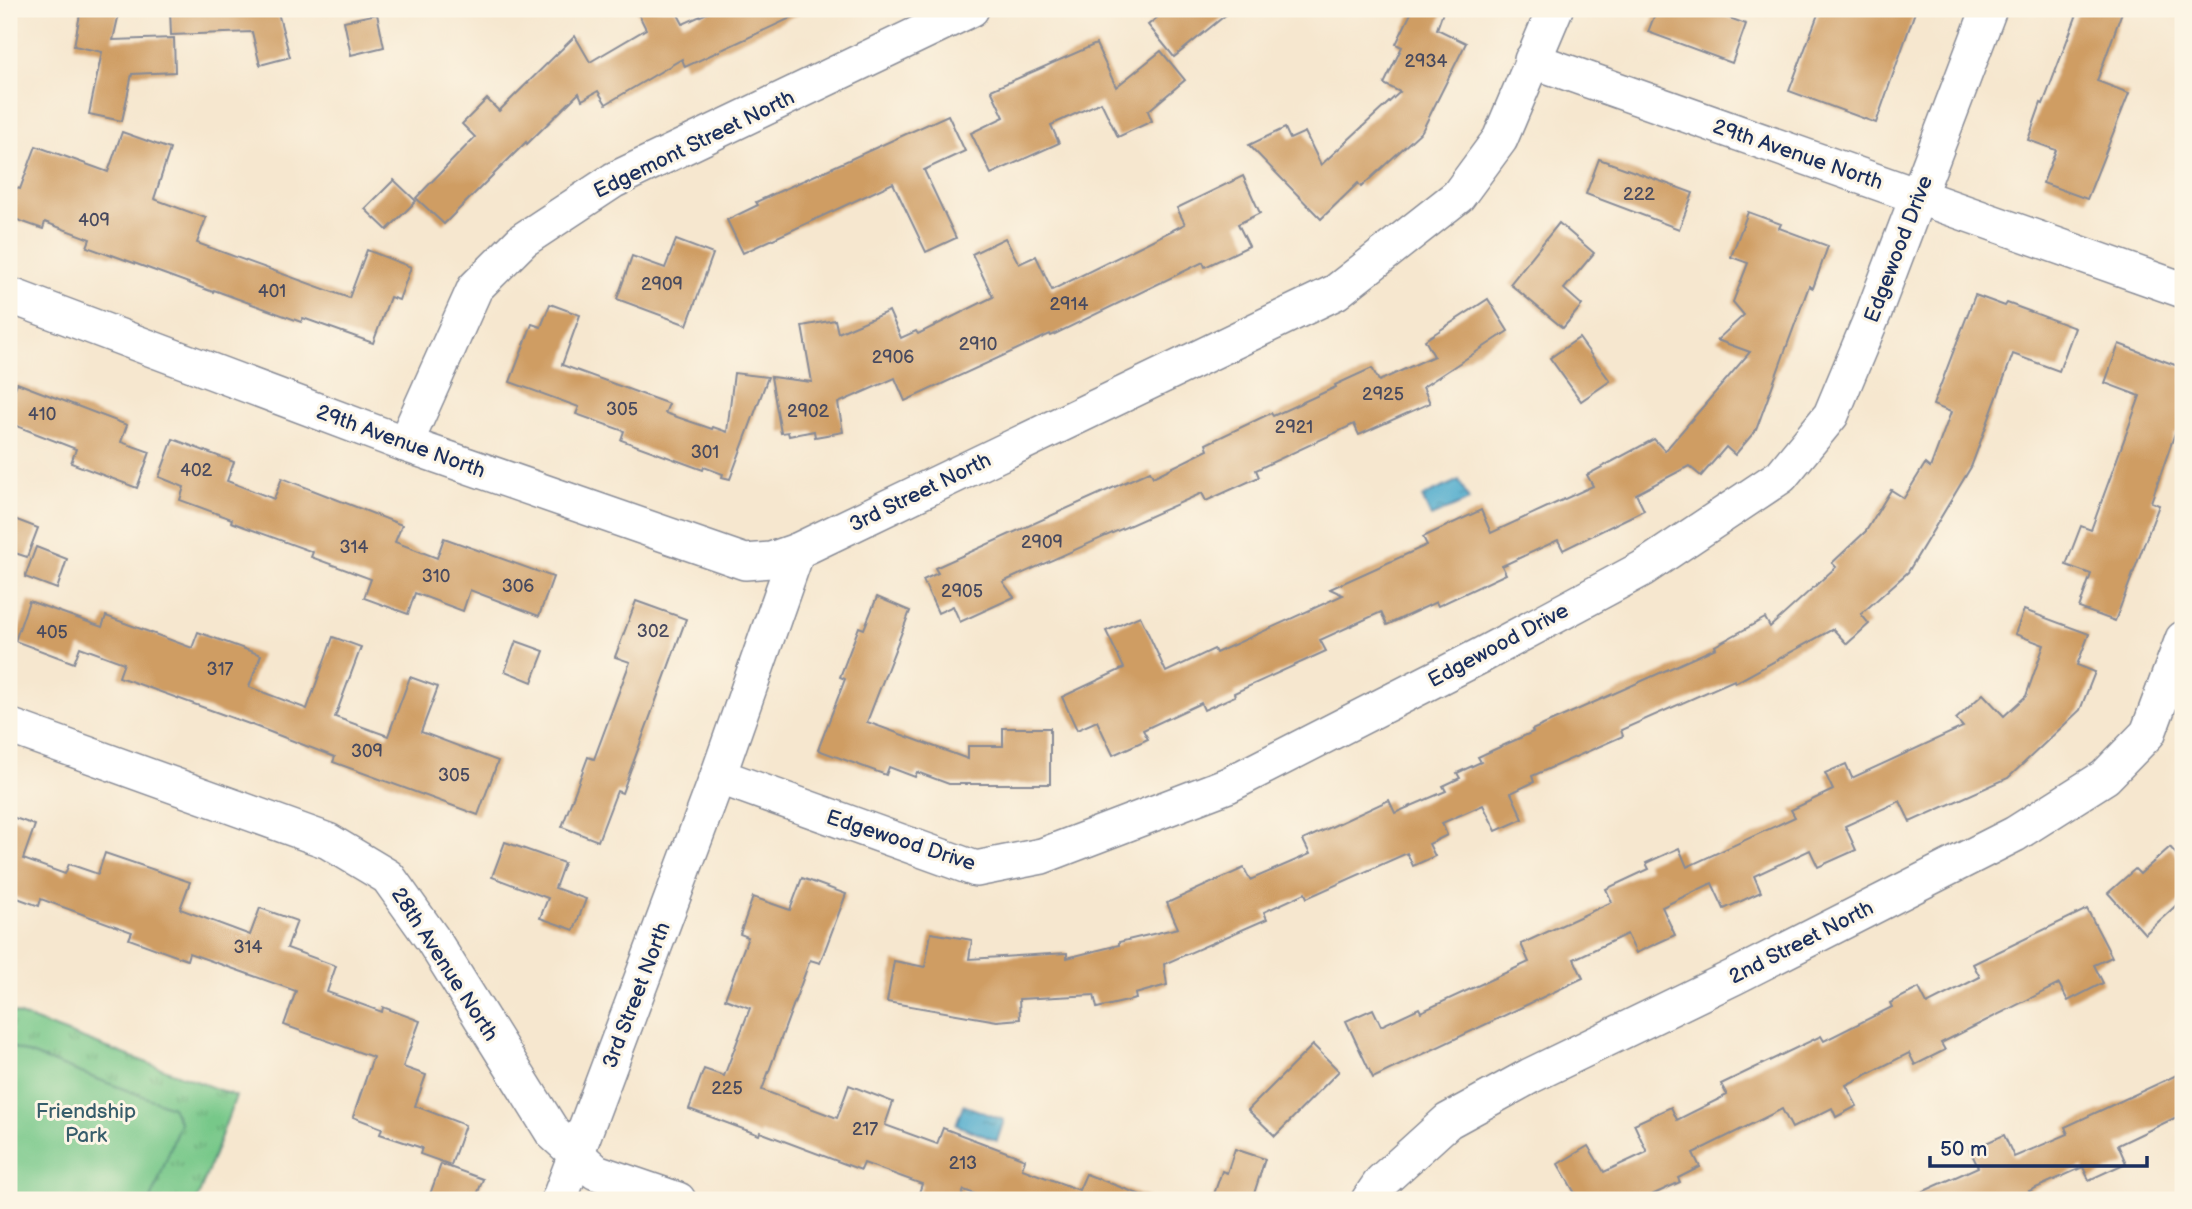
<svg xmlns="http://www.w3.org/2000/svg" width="2192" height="1209" font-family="'Balsamiq Sans',sans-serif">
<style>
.park{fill:url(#park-tufts);stroke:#497c74;stroke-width:2}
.garden{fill:#77c889;stroke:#497c74;stroke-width:2}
.water{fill:url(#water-ripples);stroke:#356e96;stroke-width:2}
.building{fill:#cf9d63}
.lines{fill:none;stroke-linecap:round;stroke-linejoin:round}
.minor-casing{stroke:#888b96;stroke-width:38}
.minor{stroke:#fff;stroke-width:35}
.labels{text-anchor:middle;stroke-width:6;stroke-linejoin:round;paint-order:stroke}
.number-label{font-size:18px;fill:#484a5f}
.street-label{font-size:21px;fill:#1b2f5e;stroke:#fcf5e5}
.park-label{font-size:21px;fill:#375d6b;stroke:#fcf5e5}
</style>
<defs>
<pattern id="park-tufts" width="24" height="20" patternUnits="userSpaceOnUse" patternTransform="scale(1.75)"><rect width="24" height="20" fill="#77c889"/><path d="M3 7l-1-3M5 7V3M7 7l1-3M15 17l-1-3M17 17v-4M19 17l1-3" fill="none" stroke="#61a373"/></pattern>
<pattern id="water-ripples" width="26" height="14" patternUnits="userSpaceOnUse" patternTransform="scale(1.75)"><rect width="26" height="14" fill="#4faccd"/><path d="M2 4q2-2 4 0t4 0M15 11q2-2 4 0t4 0" fill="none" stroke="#418caa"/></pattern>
</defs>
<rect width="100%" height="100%" fill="#fcf5e5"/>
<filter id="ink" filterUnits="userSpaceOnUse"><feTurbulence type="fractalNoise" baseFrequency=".0143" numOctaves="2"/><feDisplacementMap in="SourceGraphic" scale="14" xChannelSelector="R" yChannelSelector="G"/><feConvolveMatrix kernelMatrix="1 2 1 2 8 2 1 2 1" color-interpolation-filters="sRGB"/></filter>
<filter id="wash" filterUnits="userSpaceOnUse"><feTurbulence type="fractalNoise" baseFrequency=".00686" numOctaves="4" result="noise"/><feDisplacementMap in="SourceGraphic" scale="28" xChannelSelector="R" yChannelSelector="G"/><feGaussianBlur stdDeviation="1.57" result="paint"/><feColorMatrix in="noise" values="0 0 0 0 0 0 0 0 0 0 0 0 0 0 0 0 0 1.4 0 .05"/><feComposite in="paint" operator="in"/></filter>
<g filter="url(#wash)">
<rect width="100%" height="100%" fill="#f6e7cf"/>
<polygon class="park" points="9,1011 236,1096 197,1200 9,1200"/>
<polygon class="garden" points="9,1046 172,1107 180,1123 151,1200 9,1200"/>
<g class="water">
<polygon points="1459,480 1469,500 1431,517 1422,497"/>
<polygon points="963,1105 1004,1120 997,1141 956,1125"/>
</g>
<g id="blocks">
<g class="building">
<polygon points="81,9 120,9 113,40 174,38 175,72 132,74 122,121 89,114 102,52 74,46"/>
<polygon points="170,9 277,9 290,57 260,65 252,32 171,35"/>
<polygon points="636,9 675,9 683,24 716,9 810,9 685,67 682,59 606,104 598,91 582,100 579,93 527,144 526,142 444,224 416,198 475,137 462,124 487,99 499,111 575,36 590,62 646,29"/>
<polygon points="1168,9 1233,9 1174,57 1148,25"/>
<polygon points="1413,9 1444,9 1437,29 1466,43 1422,131 1361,187 1358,183 1321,219 1249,145 1285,128 1290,139 1305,132 1321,165 1400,92 1384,84 1402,47 1396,44"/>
<polygon points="1657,9 1705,9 1746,24 1732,63 1648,32"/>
<polygon points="1820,9 1916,9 1876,123 1789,91"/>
<polygon points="2079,9 2123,9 2097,81 2129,93 2087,199 2043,183 2056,150 2028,140 2041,103 2043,104"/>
<polygon points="377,14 384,47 351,55 344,21"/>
<polygon points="1096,44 1116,87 1161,51 1185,80 1148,111 1152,121 1118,137 1101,102 1051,125 1059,143 991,174 971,133 1004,117 991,90"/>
<polygon points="948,115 965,151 924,170 956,238 926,252 893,183 743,253 727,220 758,205 756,202"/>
<polygon points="122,132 170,149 154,199 206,218 197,243 349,298 367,250 411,267 399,300 390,297 373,343 303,318 301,322 214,290 213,292 112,255 112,256 87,247 90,239 45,222 43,229 9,217 9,185 20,189 36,146 108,172"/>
<polygon points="1599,159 1693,193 1679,229 1586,194"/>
<polygon points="1243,176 1260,213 1238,224 1249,246 1205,267 1203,262 1051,336 1050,334 905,401 895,378 838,403 843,432 815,437 814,431 789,436 788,432 781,433 771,377 812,382 802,326 835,320 838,333 889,311 901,338 916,331 918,334 993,297 972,254 1005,238 1019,264 1036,256 1052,290 1185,224 1177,208"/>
<polygon points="394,180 416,201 387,230 365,209"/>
<polygon points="1748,212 1781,224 1779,228 1828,246 1813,288 1809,286 1756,430 1735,455 1726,447 1701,476 1689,466 1636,494 1644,510 1563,550 1558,540 1502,566 1506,574 1438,606 1436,602 1387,625 1381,612 1320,640 1326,651 1234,693 1235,696 1204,710 1201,703 1143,730 1148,739 1113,755 1097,721 1077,730 1062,697 1124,668 1106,631 1140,616 1166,672 1214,649 1216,653 1343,595 1330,589 1427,545 1423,537 1481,510 1491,533 1593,486 1587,475 1654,439 1665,451 1750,352 1717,340 1744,315 1733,302 1748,263 1731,257"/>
<polygon points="1559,223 1594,253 1564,289 1582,305 1563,328 1510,284"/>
<polygon points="676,240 713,254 687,325 617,299 632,256 665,268"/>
<polygon points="1975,295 2005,306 2007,303 2075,328 2059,371 2013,354 1971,467 1908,572 1861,614 1869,624 1847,644 1833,629 1735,683 1734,680 1621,730 1623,736 1532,776 1534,782 1511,793 1523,819 1496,831 1483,805 1442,823 1447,835 1429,844 1435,856 1413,866 1407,853 1307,898 1305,893 1264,912 1267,919 1164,964 1167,985 1135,994 1136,999 1097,1008 1094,995 1019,999 1020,1019 997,1021 887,1002 894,961 925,967 931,933 972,940 969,959 1067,953 1067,958 1119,945 1119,942 1178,928 1167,903 1244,868 1250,880 1310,854 1303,840 1389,800 1395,813 1446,791 1443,786 1460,778 1457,773 1481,762 1478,757 1533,732 1532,730 1716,648 1715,646 1765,618 1770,627 1836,567 1832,563 1866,531 1891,490 1904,498 1925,464 1930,468 1951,412 1933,405"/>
<polygon points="1488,299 1508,331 1423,387 1430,403 1359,435 1354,424 1256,470 1259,477 1206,501 1202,493 1003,582 1014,597 960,622 953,606 938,613 923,580 938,573 935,568 1150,471 1153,477 1208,450 1206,444 1271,413 1273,416 1336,387 1335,385 1372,368 1379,381 1434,356 1425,340"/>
<polygon points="550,304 580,315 562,365 669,404 665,413 712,429 713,427 727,432 734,373 768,377 730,479 722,477 723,474 704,467 703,470 621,440 624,431 576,414 579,407 510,382 532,324 541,327"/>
<polygon points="1579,338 1610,381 1581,401 1550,358"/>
<polygon points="2119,344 2183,368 2183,436 2175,433 2151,502 2159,505 2115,621 2079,608 2091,574 2066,565 2081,526 2091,530 2140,396 2105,383"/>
<polygon points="17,383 127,425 121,442 150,452 137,488 71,463 76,449 9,423 9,404"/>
<polygon points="173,439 234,462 227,481 274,499 282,478 402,525 395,542 437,558 444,538 553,577 539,616 470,590 463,611 415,593 408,614 364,598 371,579 311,557 313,552 231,522 232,519 180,500 184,487 159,477"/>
<polygon points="9,517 38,528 27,557 9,551"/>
<polygon points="36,547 67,559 57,589 25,577"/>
<polygon points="877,597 910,611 867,722 968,759 968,746 1003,746 1003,728 1050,728 1050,784 949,784 917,772 915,777 889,767 886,775 818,750 845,679 840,677 859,627 864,629"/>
<polygon points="29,601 102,627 106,616 192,648 198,632 261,655 249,687 307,709 333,637 361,647 335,717 388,736 410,677 438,687 421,732 498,761 478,815 333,762 335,757 252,725 119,677 124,663 80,647 74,663 15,641"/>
<polygon points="636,601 686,619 622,793 617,791 598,841 562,827 588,757 594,759 630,662 615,657"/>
<polygon points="2024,610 2089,634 2077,665 2095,672 2080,710 2008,778 1910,822 1900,801 1845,826 1856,850 1818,867 1810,850 1754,876 1761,892 1724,909 1712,883 1662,907 1675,935 1636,953 1627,934 1574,959 1583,978 1373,1078 1346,1021 1373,1009 1381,1026 1419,1008 1421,1012 1529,962 1521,944 1612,902 1606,889 1649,869 1646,863 1679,848 1687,867 1795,817 1791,810 1833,790 1825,773 1846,764 1852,778 1963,727 1956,719 1983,694 2004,716 2026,696 2044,645 2015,634"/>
<polygon points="516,641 544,651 532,682 505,671"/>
<polygon points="9,816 35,825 23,859 65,874 69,864 98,874 105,853 190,882 180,909 250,935 260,908 297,921 287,948 336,966 327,992 382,1012 383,1007 420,1021 403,1067 426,1075 415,1106 465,1125 451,1165 420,1154 422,1148 380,1134 382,1128 353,1117 373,1057 284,1025 296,991 189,953 187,960 129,939 132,932 41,899 39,906 9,895"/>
<polygon points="505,842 564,863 555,888 586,899 574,930 540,918 548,898 492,877"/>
<polygon points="2170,847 2183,862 2183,899 2145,934 2108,893 2135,869 2140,874"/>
<polygon points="802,878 846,894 820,963 810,960 762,1090 837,1118 849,1085 893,1102 885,1125 937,1144 943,1128 1025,1159 1022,1169 1079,1190 1086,1174 1149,1198 1148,1200 991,1200 964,1190 960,1200 939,1200 919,1193 922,1184 864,1163 861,1170 760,1132 759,1135 689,1109 704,1069 724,1076 750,1008 725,999 748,937 740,934 753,897 790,910"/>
<polygon points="2087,909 2112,957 2094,965 2103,983 2068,1001 2059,984 1941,1043 1945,1050 1915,1065 1909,1053 1846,1085 1857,1106 1836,1117 1832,1108 1792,1128 1782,1109 1693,1153 1700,1167 1678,1178 1680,1182 1641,1200 1579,1200 1558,1164 1588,1146 1604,1172 1647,1152 1634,1124 1671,1107 1677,1120 1727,1095 1721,1084 1821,1036 1824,1041 1892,1007 1890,1003 1919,988 1927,1004 1980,977 1973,964"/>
<polygon points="1313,1045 1339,1071 1275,1136 1248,1110"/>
<polygon points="2183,1072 2183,1114 2118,1145 2126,1163 2089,1180 2083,1167 2029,1191 2034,1200 1904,1200 1978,1167 1970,1150 2004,1135 2014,1157 2068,1134 2065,1127"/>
<polygon points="1235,1149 1265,1159 1252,1200 1212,1200 1222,1171 1227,1173"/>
<polygon points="441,1164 483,1179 475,1200 428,1200"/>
</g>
</g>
</g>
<g filter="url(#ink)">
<use href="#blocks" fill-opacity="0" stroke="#888b96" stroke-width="2"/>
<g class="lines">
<defs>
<g id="minor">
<polyline points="1532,60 2183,290"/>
<polyline points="9,295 405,444 745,562 771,560 797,551"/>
<polyline points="405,444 475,288 523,240 614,180 971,9"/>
<polyline points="9,726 328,841 388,877 433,940 553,1133 596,1172 678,1200"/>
<polyline points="718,776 976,869 1042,856 1228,785 1482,655 1642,569 1781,476 1831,415 1874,312 1989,9"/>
<polyline points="559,1200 718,776 797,551 1336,292 1458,196 1500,139 1555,9"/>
<polyline points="1369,1200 1382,1181 1448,1121 1530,1076 1734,977 2015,834 2105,777 2148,733 2183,639"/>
</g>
</defs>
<use href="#minor" class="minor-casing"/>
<use href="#minor" class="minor"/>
</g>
</g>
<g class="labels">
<g class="number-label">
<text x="1426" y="67">2934</text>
<text x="1639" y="200">222</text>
<text x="94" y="226">409</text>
<text x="662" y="290">2909</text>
<text x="272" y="297">401</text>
<text x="1069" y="310">2914</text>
<text x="978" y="350">2910</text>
<text x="893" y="363">2906</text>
<text x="1383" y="400">2925</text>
<text x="622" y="415">305</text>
<text x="808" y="417">2902</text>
<text x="42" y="420">410</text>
<text x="1294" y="433">2921</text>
<text x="705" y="458">301</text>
<text x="196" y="476">402</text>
<text x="1042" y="548">2909</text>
<text x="354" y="553">314</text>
<text x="436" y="582">310</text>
<text x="518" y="592">306</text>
<text x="962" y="597">2905</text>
<text x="653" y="637">302</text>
<text x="52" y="638">405</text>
<text x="220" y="675">317</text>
<text x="367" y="757">309</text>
<text x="454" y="781">305</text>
<text x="248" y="953">314</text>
<text x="727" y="1094">225</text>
<text x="865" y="1135">217</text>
<text x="963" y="1169">213</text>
</g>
<g class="street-label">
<text transform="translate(694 144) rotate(-26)" y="7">Edgemont Street North</text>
<text transform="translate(1798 154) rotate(19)" y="7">29th Avenue North</text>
<text transform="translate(1898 249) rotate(-69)" y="7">Edgewood Drive</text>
<text transform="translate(401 441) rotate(20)" y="7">29th Avenue North</text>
<text transform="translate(920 492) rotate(-26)" y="7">3rd Street North</text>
<text transform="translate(1498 645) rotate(-28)" y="7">Edgewood Drive</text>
<text transform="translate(901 840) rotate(18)" y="7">Edgewood Drive</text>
<text transform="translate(1801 942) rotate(-27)" y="7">2nd Street North</text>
<text transform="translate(445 964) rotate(57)" y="7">28th Avenue North</text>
<text transform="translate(636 995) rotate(-69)" y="7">3rd Street North</text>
</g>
<g class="park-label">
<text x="86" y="1118">Friendship<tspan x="86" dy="24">Park</tspan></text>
</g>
</g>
<rect width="2192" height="1209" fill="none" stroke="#fcf5e5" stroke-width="35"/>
<path d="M1930 1156v10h217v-10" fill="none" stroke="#1b2f5e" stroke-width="3.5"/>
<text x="1940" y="1156" font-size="21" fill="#1b2f5e" stroke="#fcf5e5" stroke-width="5" paint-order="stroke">50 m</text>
</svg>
